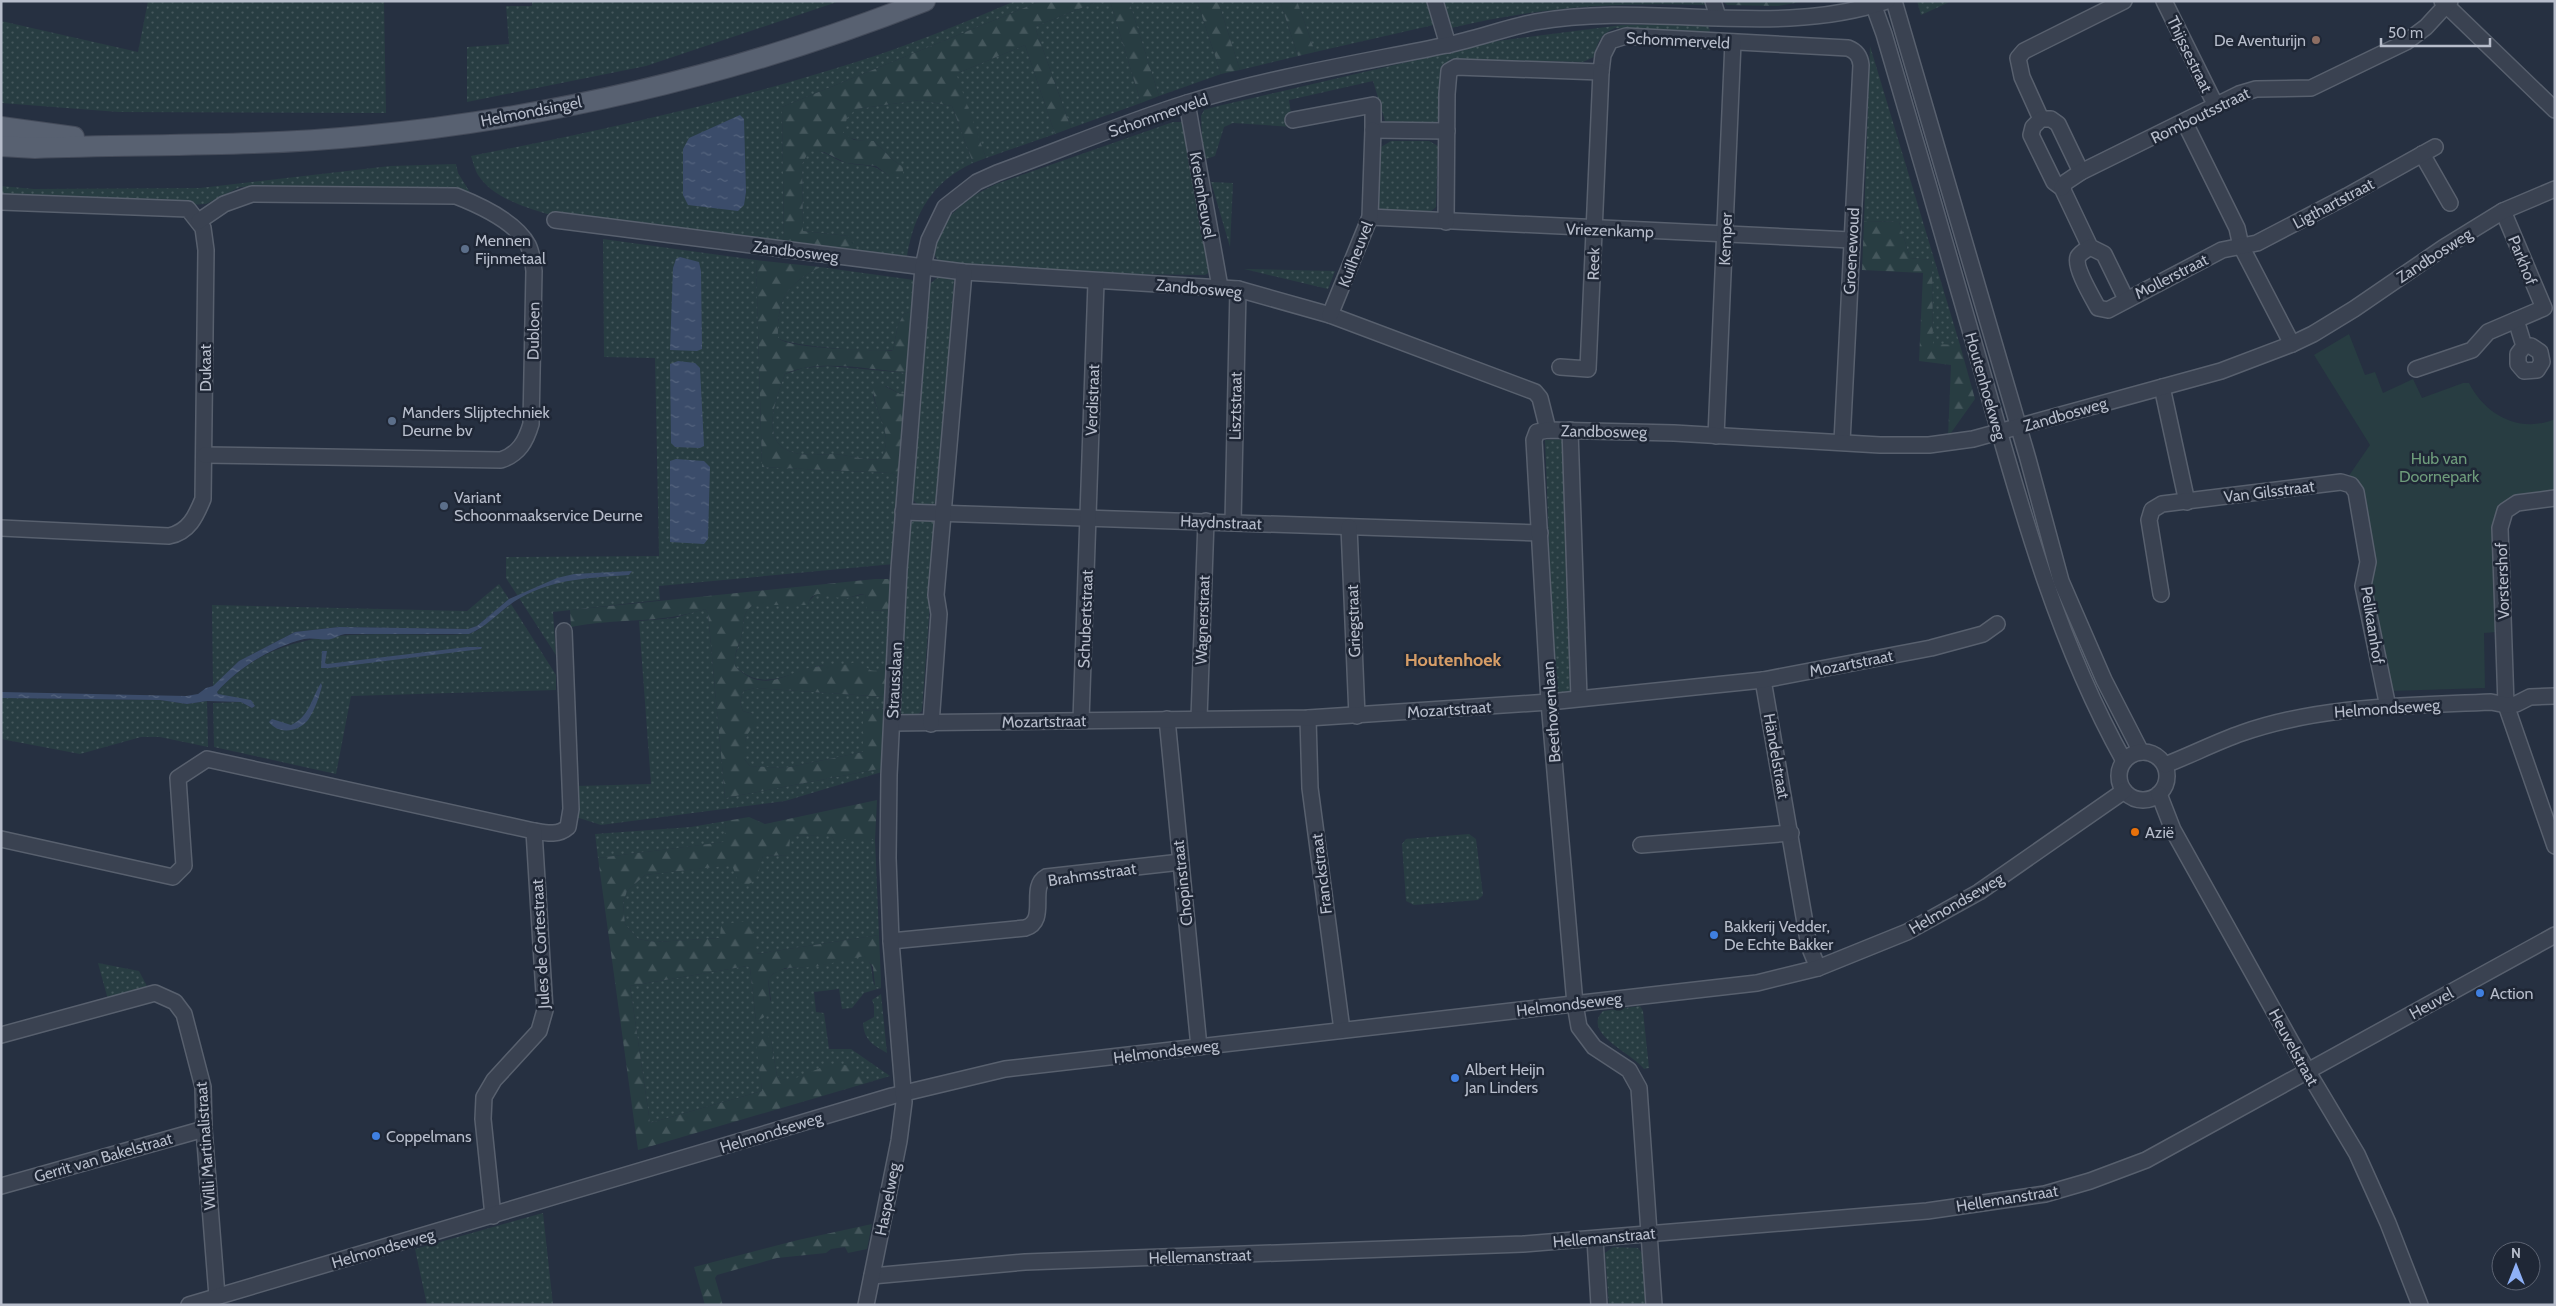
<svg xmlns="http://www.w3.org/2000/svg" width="2556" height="1306" font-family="Cabin,sans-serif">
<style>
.grass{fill:url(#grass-dots)}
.forest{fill:url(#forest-firs)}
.park{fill:#283d42}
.water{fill:url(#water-ripples)}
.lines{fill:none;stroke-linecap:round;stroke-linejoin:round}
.minor-casing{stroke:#58606e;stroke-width:18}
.major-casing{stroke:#444b5a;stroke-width:22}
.minor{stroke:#3a4251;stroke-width:15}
.major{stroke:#586171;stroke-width:20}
.education-dot{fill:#8d6e63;stroke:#1f2736;stroke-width:2}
.service-dot{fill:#5c6f8a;stroke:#1f2736;stroke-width:2}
.food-dot{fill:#e8710a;stroke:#1f2736;stroke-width:2}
.shop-dot{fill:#3f7fe0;stroke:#1f2736;stroke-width:2}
.labels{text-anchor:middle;stroke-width:5;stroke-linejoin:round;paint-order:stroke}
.street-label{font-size:16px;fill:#b7bdcb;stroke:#1f2736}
.poi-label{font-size:16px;fill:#b7bdcb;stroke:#1f2736;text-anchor:start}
.park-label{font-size:16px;fill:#6e9c7b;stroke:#1f2736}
.neighbourhood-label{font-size:18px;font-weight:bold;fill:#d69d67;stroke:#1f2736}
</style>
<defs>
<pattern id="grass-dots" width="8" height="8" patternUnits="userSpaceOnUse" patternTransform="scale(1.25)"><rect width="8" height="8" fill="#283d42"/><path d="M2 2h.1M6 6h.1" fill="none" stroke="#45575c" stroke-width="1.8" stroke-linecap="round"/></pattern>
<pattern id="forest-firs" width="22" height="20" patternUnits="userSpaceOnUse" patternTransform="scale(1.25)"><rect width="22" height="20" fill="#283d42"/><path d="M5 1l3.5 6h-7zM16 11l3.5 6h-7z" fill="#45575c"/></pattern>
<pattern id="water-ripples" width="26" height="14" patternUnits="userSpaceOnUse" patternTransform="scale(1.25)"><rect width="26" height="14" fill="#3b4c6a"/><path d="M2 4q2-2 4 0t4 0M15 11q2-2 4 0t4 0" fill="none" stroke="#55647e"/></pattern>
</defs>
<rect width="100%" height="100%" fill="#263041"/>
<g class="grass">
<polygon points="148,1 384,1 386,113 119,112 1,103 1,21 138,52"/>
<polygon points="532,1 840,1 646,66 467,102 467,47 509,44 506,6 532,6"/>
<path d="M1015,1h26l-259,106 2,136 -237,-29c-23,-7 -55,-17 -69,-39 -3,-5 -5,-13 -7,-19 129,-25 259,-54 385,-94 54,-17 107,-39 159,-61z"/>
<polygon points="1099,1 1110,1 1141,103 1071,128 1036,30 1036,26"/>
<polygon points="1129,1 1197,1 1221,74 1159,96"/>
<polygon points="1218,1 1280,1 1298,56 1240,70"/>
<polygon points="1297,1 1429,1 1438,24 1315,52"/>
<path d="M1441,1h266l-2,4c-89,-3 -167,2 -254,23z"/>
<polygon points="1917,1 1952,1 1921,15"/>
<path d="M1703,24h4l3,6 -1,3 -94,-5c-15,7 -17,13 -21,29l-11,5 -133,-3 -7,10 -1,49 -9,6 -48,-3 -12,-40 -84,19 4,27 -60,-4 -9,4 -9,29 -12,4 -2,-44 3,-6 10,-3 283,-66 125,-16z"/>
<polygon points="1025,45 1055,134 986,158 956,76 958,73"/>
<polygon points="1870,46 1960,345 1933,345 1932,260 1910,258 1899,222 1864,221"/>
<path d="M920,100l32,6 21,57c-40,18 -59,50 -66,93l-56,-5 -3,-15 -45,-5 -1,-67 7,-14c18,0 24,10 38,13 21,4 24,-1 42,13l14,-9 -10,-7 -19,-19c-12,0 -22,0 -31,-8 0,-11 5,-19 13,-24z"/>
<polygon points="1173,122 1182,122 1184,126 1210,272 1205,275 1116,274 939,263 932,250 949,217 969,198 996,184"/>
<polygon points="1391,141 1429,141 1438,146 1436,207 1430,212 1399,212 1378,208 1381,147"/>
<polygon points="456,164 458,173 471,194 455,191 240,187 206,204 189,205 182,201 164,199 1,196 1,186 34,189 200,188 390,166"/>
<polygon points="1211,182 1233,183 1230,247"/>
<polygon points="603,239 756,260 762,467 890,473 901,477 894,564 659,586 660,600 553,612 556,655 506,578 506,557 659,556 655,358 604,357"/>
<path d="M820,267l94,13 -2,31 -8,3 -6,11 -5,25c-13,3 -107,-4 -115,-12 -1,-39 8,-53 42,-71z"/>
<polygon points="1244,269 1335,271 1328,289"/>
<polygon points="938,277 954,280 938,500 932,506 919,506 911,498 926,287"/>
<path d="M828,366l80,7 -1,20 -7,1 -14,-8 -13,9c5,22 22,43 7,64 -15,2 -31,-4 -46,-5 -14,0 -28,3 -42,-2 -34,-10 -15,-56 -7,-78l18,-6z"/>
<polygon points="1566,439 1576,696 1555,697 1545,440"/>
<polygon points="918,516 930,517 936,523 922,711 917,715 904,716 896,708 909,525"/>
<polygon points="499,584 509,599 477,626 468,629 339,627 295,632 239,661 213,687 212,605 467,611"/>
<path d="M816,594h12l18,4 19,-4 3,16 23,1 -4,56c-12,6 -17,6 -26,-3 -9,-1 -15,3 -23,3 -7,0 -13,-2 -20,-1 -30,7 -55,27 -83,0 -1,-12 3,-17 6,-28 4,-12 -1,-24 12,-33h55l1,-4z"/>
<path d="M511,604l45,71v15l-205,6 -15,78 -122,-27 -1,-44 28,-1 11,6 3,-2c-13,-8 -24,-7 -37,-12l-1,-2c68,-76 163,-53 252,-58l9,-4z"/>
<polygon points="705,609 708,613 725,798 884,768 882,772 785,801 601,825 576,817 576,786 651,784 639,621 674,618"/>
<path d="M755,688l131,9v11l-23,3v41l-78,16 -35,-2 -6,-7c0,-7 0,-15 2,-21 3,-10 8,-13 7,-24l-10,-3 -3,-8 3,-12z"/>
<polygon points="1,698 160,700 187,704 207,701 208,747 160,737 141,737 80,754 1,739"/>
<polygon points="726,821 725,842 598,858 595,834 691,827"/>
<polygon points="1469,834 1476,839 1483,895 1478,900 1414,905 1406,901 1402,844 1406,839"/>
<polygon points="823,835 831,835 834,840 875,840 879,935 756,954 721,938 655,942 638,939 625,924 623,903 627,891 645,875 761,861 763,856 789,855 789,836"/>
<path d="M854,956h10c11,9 6,19 11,30l6,2 -17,5 -12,15 -10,1 -3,-20 -25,3 2,20 8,1 5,36h22l39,27 -20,6 -20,-15 -46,8 -13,6 -10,-2 -4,-3 -6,-36 -15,-5 6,56 -112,32 -20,-137 117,-20 3,2 6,53 15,-21 -3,-21c13,-15 30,-10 47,-13 13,-2 26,-6 39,-10z"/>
<polygon points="98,963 139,971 148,988 109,998 107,996"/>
<path d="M881,994l6,59c-14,-8 -23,-13 -24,-30l11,-6v-12l-2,-5z"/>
<path d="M1640,1006l3,5 6,57 -5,1c-12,-16 -63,-36 -41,-58z"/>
<polygon points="543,1213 553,1305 427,1305 415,1249"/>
<polygon points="1613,1247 1638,1248 1647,1260 1649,1305 1609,1305 1605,1253"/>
</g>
<g class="forest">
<polygon points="1041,1 1099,1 1036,26 1036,30 1071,128 1055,134 1025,45 958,73 957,76 986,158 973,163 952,106 920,100 856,109 847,118 843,133 854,140 874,141 893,160 903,167 903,177 889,176 876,166 846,163 824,152 809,151 802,164 803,231 848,236 854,243 851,251 784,243 782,107"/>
<polygon points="1110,1 1129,1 1159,96 1141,103"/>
<polygon points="1197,1 1218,1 1240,70 1221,74"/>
<polygon points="1280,1 1297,1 1315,52 1298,56"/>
<polygon points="1723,1 1806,1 1778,6 1727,5"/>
<polygon points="1864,221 1899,222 1910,258 1932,260 1933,344 1960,345 1975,399 1948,437 1951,365 1919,361 1923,273 1862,270"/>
<path d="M756,260l64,7c-34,18 -43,32 -42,71 11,11 93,12 113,13l2,-1 5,-25 6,-11 8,-3 -4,62c-36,-3 -90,-15 -123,1 -8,22 -27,68 7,78 14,5 28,2 42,2 15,1 31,7 46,5 17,-24 -7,-46 -7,-72l4,-5 23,12 7,-1 -6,84 -11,-4 -128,-6z"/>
<path d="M875,579h14l4,3 -2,29 -24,-1 -2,-16c-7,0 -12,3 -19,4 -13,2 -34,-14 -38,7h-55c-13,9 -8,21 -12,33 -4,11 -7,17 -6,28 32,32 54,2 87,0 16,-2 17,1 34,-4 16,5 11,14 31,5l-1,30 -131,-9 -12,3 -3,12 3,8 10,3 1,4v6l-8,13 -2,22 6,7 35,2 78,-16v-41l23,-3 -2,60 -159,30 -17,-185 -3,-4c-44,15 -90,9 -134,18l-1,-17z"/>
<path d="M877,800l-2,40h-41l-3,-5 -41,1 -1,19 -26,1c-5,13 -3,26 -19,30l-6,-5 -6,-16 -87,10 -18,16 -4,12 2,21 13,15 17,3 65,-4 1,-14 30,-3 5,33 123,-19 2,46v7l-6,-2 -2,-19 -9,-11 -50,11 -29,1 -12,6 -5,5 3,30 -8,9 -7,3 -6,-53 -3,-2 -117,20 20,137 112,-32 -7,-56h12l4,5 6,36c16,15 47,-22 74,-9 7,4 13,10 19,15l-232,68 -40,-292 126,-16 2,-21 23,-4 16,7z"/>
<polygon points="872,1224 867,1249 848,1253 845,1247 831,1249 826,1253 777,1258 717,1275 715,1278 723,1305 705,1305 694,1267 798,1240"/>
</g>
<path class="park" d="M2349,334l16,41 10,-3 8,21 30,-14 9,19 41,-15h6c16,32 51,51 86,36v76c-27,1 -55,-6 -61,28l3,109 -13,1 1,55 -94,3 -23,-105 8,-22 -14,-75 -5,-9 -9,-3 22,-32 -56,-90z"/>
<g class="water">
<polygon points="740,115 744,119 746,192 744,205 738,211 688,205 683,195 683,149 689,138"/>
<polygon points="680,257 699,262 701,271 702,349 697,351 670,350 673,268 676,259"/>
<polygon points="678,361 695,363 700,368 704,446 700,448 675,447 671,443 670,364"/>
<polygon points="676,459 704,461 710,467 708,539 704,544 670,542 670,461"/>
<path d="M632,571l-3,4c-38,3 -74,3 -109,23 -18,10 -31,28 -51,36h-124c-6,1 -9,4 -14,5 -6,2 -19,-2 -27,0 -32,8 -65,28 -87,53l1,2 33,6 4,6 -3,2 -11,-6 -34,-1 -20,3 -27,-4 -159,-2v-6l185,4 12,-2 8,-6 7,-2 26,-25 56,-29 44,-5 129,2 9,-3 32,-27 48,-21 17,-4z"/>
<polygon points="467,647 482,647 481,649 329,668 321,668 322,651 327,651 325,663 327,664"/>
<path d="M321,683l1,3c-3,11 -7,24 -14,34 -10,12 -29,15 -39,2l3,-3 19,6c19,-9 20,-26 30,-42z"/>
</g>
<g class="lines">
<defs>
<g id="minor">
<polyline points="1435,1 1448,45"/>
<polyline points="1713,1 1718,17"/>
<path d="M1872,1l12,33c33,112 66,225 98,337 38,134 74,268 142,390"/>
<polyline points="1894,1 2028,459 2061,581 2104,680 2141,752"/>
<polyline points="2164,1 2216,106"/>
<polyline points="2442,1 2555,110"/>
<polyline points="1187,103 1220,287"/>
<polyline points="2041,119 2022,77 2018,58 2024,51 2124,1"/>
<polyline points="1293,120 1373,105 1373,130 1447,131"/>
<polyline points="2185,123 2237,228 2241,246 2292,344"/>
<polyline points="2422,154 2450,203"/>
<polyline points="2081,172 2058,124 2051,119 2041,119 2033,127 2031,135 2054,182 2062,188 2090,247 2104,254 2126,299"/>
<polyline points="2062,188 2066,182 2081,172 2239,94 2256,89 2311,88 2406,42 2426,27 2450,1"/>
<path d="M1,202l187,7 15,19 3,22 -3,249c-7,17 -14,33 -34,37l-168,-8"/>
<polyline points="1370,217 1851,240"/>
<polyline points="555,220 964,272 1238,289 1330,315 1535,392 1540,398 1548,430"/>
<path d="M199,221l25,-17 28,-10 204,2c23,9 60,26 72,49 4,8 5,17 6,26l-3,153c-5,17 -12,30 -30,36l-296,-5"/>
<path d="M1446,222l1,-128 2,-23 7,-4 145,5 2,-17 7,-14 16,-5 222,12c8,3 12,8 13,17l-19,377"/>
<path d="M2090,247c-4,3 -9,5 -12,10 -4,10 14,40 20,51l10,2 114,-60 35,-7 90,-47 88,-49"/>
<polyline points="1330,315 1370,217 1373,130"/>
<polyline points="2516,320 2524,346 2518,354 2518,364 2524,371 2537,370 2542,362 2540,352 2531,346 2524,346"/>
<polyline points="1560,367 1588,369 1601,72"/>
<polyline points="2416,369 2472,350 2488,332 2544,308 2503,211"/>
<polyline points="2162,387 2187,502"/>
<polyline points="1570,430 1579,698"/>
<polyline points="1716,436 1733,42"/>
<polyline points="2555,498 2517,503 2505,511 2500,528 2506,705 2555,846"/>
<polyline points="903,512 1540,533"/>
<polyline points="1233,523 1238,289"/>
<polyline points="1349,527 1357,716"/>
<polyline points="2161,594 2149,520 2152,510 2162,504 2341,482 2351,485 2356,492 2368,562 2363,586 2388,707"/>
<polyline points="1763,680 1809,946 1818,968"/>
<polyline points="1199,718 1206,521"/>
<polyline points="1308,718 1310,788 1342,1030"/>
<polyline points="1167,719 1199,1047"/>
<polyline points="1081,720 1096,282"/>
<polyline points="892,723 1308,718 1549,702 1763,680 1931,648 1983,634 1997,624"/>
<polyline points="931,724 939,614 936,595 964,272"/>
<circle cx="2143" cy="776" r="24"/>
<path d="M2165,765c26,-10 51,-23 77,-32 80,-28 166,-27 249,-31l15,3 10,-1 14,-7 25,-1"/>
<polyline points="2159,794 2173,830 2308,1072 2357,1154 2388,1223 2420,1305"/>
<path d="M1,839l172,38 11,-11 -6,-88 29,-19 327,72c12,2 24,5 34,-4l3,-18 -7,-178"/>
<polyline points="1641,845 1791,833"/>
<path d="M891,941l134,-13c24,-7 3,-41 21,-51l135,-15"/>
<polyline points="1,1035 155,993 175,1002 184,1014 203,1087 204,1129 217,1296"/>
<polyline points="1,1186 204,1129"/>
<polyline points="493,1216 483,1119 484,1097 494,1080 539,1031 545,1010 534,831"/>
<polyline points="1595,1239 1599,1305"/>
<polyline points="872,1276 1025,1262 1523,1244 1927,1211 2045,1194 2090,1181 2146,1160 2555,935"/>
<polyline points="189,1305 892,1096 1005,1069 1757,983 1818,968 1907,932 1979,892 2124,791"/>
<path d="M866,1305l33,-164 5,-39 -13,-161 -3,-83 1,-83 10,-206 24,-302 6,-27 16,-33 32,-25 20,-9c63,-23 126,-50 190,-70 85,-26 172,-40 260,-58 29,-6 58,-17 88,-23 115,-21 240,17 352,-21"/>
<polyline points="1654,1305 1639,1088 1629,1070 1594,1047 1579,1027 1575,1004 1549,702 1534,440 1537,432 1548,430 1674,433 1880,445 1929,445 1973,439 2221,371 2292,344 2313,334 2354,309 2443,248 2503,211 2555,189"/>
</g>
<g id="major">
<polyline points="1,127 74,137"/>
<path d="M1,146l34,2c110,-4 219,-1 328,-12 192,-18 383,-65 562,-135"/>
</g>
</defs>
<use href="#minor" class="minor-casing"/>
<use href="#major" class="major-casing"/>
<use href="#minor" class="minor"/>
<use href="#major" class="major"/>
</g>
<circle class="education-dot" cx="2316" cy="40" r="5"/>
<g class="service-dot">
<circle cx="465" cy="249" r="5"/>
<circle cx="392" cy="421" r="5"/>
<circle cx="444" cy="506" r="5"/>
</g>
<circle class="food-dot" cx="2135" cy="832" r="5"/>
<g class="shop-dot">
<circle cx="1714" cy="935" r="5"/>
<circle cx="2480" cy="993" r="5"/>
<circle cx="1455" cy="1078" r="5"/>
<circle cx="376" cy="1136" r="5"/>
</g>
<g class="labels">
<g class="street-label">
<text transform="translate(1678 40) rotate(3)" y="6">Schommerveld</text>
<text transform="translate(2190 54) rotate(64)" y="6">Thijssestraat</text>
<text transform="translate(531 111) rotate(-11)" y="6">Helmondsingel</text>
<text transform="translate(1158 115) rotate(-19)" y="6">Schommerveld</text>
<text transform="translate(2200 115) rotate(-26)" y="6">Romboutsstraat</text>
<text transform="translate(1203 195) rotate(80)" y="6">Kreienheuvel</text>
<text transform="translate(2333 203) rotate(-28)" y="6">Ligthartstraat</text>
<text transform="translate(1610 230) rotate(2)" y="6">Vriezenkamp</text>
<text transform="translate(1725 239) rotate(-88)" y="6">Kemper</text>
<text transform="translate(796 251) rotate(7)" y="6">Zandbosweg</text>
<text transform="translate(1851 251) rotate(-87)" y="6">Groenewoud</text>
<text transform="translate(1355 254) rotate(-69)" y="6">Kuilheuvel</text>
<text transform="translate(2434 255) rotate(-33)" y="6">Zandbosweg</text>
<text transform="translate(2523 260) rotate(68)" y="6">Parkhof</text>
<text transform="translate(1593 264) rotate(-89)" y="6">Reek</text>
<text transform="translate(2171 276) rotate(-27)" y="6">Mollerstraat</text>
<text transform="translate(1199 288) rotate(5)" y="6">Zandbosweg</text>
<text transform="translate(533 331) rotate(-89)" y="6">Dubloen</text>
<text transform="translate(205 368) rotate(-90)" y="6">Dukaat</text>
<text transform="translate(1986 386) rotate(74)" y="6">Houtenhoekweg</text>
<text transform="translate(1092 400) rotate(-88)" y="6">Verdistraat</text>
<text transform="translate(1235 406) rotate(-89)" y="6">Lisztstraat</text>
<text transform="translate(2065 414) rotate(-16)" y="6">Zandbosweg</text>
<text transform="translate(1604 431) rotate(1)" y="6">Zandbosweg</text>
<text transform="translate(2269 491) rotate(-7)" y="6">Van Gilsstraat</text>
<text transform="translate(1221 522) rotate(2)" y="6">Haydnstraat</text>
<text transform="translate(2502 581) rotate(-92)" y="6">Vorstershof</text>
<text transform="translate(1085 619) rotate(-88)" y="6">Schubertstraat</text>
<text transform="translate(1202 620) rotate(-88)" y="6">Wagnerstraat</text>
<text transform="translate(1353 621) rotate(-92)" y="6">Griegstraat</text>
<text transform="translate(2373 625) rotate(81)" y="6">Pelikaanhof</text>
<text transform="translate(1851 663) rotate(-11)" y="6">Mozartstraat</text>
<text transform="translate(894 680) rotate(-87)" y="6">Strausslaan</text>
<text transform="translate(2387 708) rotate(-4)" y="6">Helmondseweg</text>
<text transform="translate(1449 709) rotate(-4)" y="6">Mozartstraat</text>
<text transform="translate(1551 712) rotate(-94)" y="6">Beethovenlaan</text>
<text transform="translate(1044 721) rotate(-1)" y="6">Mozartstraat</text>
<text transform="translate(1777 756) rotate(80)" y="6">Händelstraat</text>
<text transform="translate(1092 874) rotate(-8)" y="6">Brahmsstraat</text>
<text transform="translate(1321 874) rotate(-97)" y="6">Franckstraat</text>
<text transform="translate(1182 883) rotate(-96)" y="6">Chopinstraat</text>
<text transform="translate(1956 903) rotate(-30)" y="6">Helmondseweg</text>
<text transform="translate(540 944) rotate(-93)" y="6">Jules de Cortestraat</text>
<text transform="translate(2431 1003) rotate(-29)" y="6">Heuvel</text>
<text transform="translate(1569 1004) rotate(-7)" y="6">Helmondseweg</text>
<text transform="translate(2294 1047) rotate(61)" y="6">Heuvelstraat</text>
<text transform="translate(1166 1051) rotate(-7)" y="6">Helmondseweg</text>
<text transform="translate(771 1132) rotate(-17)" y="6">Helmondseweg</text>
<text transform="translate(205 1146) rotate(-94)" y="6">Willi Martinalistraat</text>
<text transform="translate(103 1157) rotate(-16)" y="6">Gerrit van Bakelstraat</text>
<text transform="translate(2007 1198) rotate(-9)" y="6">Hellemanstraat</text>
<text transform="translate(887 1199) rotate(-79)" y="6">Haspelweg</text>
<text transform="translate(1604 1237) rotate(-5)" y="6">Hellemanstraat</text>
<text transform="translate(383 1248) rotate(-16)" y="6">Helmondseweg</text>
<text transform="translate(1200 1256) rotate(-2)" y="6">Hellemanstraat</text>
</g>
<g class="poi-label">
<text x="2306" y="46" text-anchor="end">De Aventurijn</text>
<text x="475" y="246">Mennen<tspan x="475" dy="18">Fijnmetaal</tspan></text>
<text x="402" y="418">Manders Slijptechniek<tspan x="402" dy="18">Deurne bv</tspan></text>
<text x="454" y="503">Variant<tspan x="454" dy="18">Schoonmaakservice Deurne</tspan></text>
<text x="2145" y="838">Azië</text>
<text x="1724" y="932">Bakkerij Vedder,<tspan x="1724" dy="18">De Echte Bakker</tspan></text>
<text x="2490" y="999">Action</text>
<text x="1465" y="1075">Albert Heijn<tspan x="1465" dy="18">Jan Linders</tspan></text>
<text x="386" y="1142">Coppelmans</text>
</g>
<g class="park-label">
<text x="2439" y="464">Hub van<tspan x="2439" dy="18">Doornepark</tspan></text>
</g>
<g class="neighbourhood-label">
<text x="1453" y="666">Houtenhoek</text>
</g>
</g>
<rect width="2556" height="1306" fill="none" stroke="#b7bdcb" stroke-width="5"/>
<g transform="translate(2516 1266)"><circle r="24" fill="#1f2736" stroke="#5c6372"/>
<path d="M0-4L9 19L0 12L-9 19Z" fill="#8fb1f8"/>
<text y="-8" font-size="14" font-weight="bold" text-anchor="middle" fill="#b7bdcb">N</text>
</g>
<path d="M2381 38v8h109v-8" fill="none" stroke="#b7bdcb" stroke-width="2.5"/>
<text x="2388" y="38" font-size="15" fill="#b7bdcb" stroke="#1f2736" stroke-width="4" paint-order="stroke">50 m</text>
</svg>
